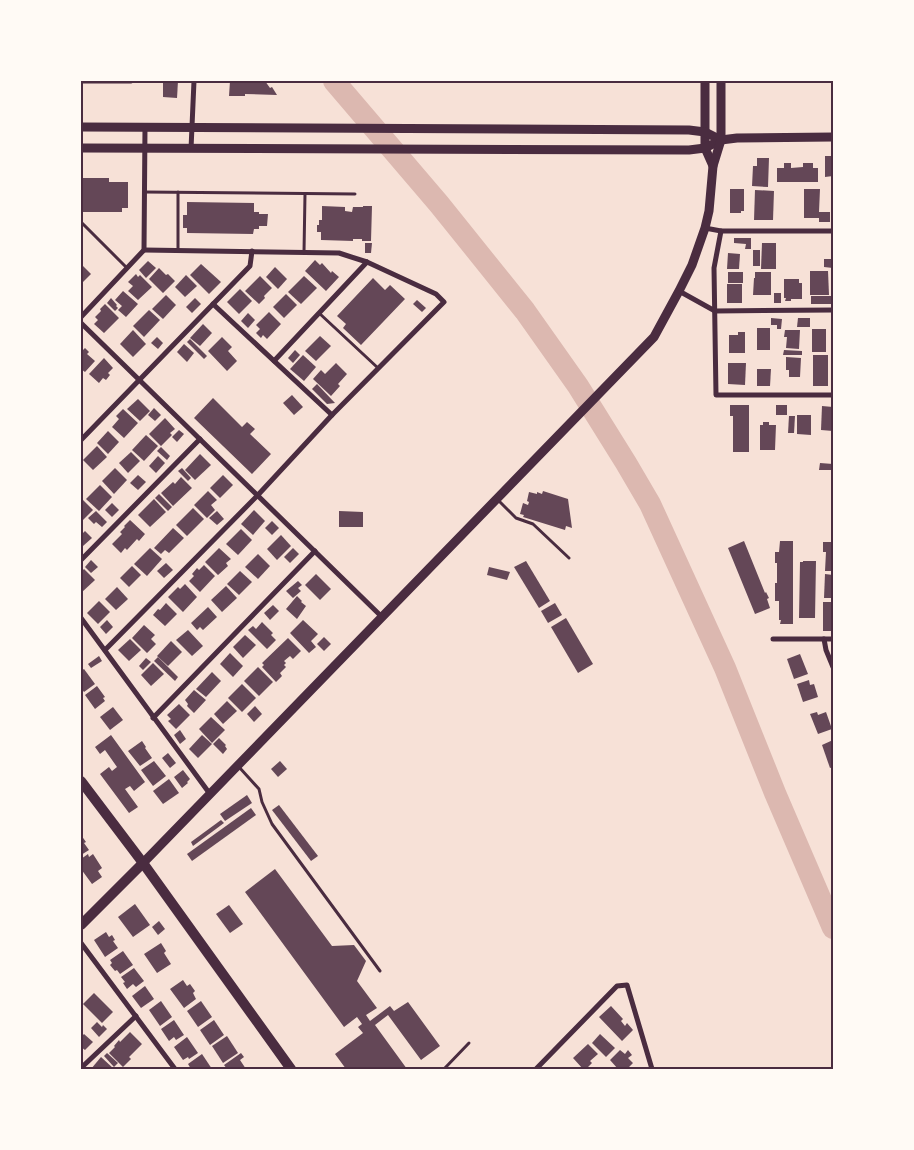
<svg xmlns="http://www.w3.org/2000/svg" width="914" height="1150" font-family="'DM Sans',sans-serif">
<style>
.lines{fill:none;stroke-linecap:round;stroke-linejoin:round}
.river{stroke:#dcb8b0;stroke-width:22}
.building{fill:#644757}
.service{stroke:#4a2c40;stroke-width:3}
.minor{stroke:#4a2c40;stroke-width:5}
.tertiary{stroke:#4a2c40;stroke-width:9}
.secondary{stroke:#4a2c40;stroke-width:10}
.neatline{fill:none;stroke:#4a2c40;stroke-width:2}
</style>
<rect width="100%" height="100%" fill="#f7e1d7"/>
<g class="lines">
<polyline class="river" points="334,81 439,204 525,311 578,386 626,463 650,504 725,668 775,793 833,928"/>
</g>
<g class="building">
<polygon points="163,81 178,81 177,98 163,97"/>
<polygon points="230,81 265,81 270,88 272,87 277,95 245,94 245,96 229,96"/>
<polygon points="825,156 833,156 833,176 825,177"/>
<polygon points="757,158 769,158 768,187 752,186 753,166 757,166"/>
<polygon points="784,163 791,163 791,168 803,167 803,163 813,163 813,168 818,168 818,182 777,182 777,168 784,168"/>
<polygon points="81,178 109,178 109,182 128,182 128,208 122,208 122,212 81,212"/>
<polygon points="730,189 744,189 744,211 741,211 741,213 730,213"/>
<polygon points="804,189 820,189 819,212 830,212 830,222 819,222 819,218 804,218"/>
<polygon points="755,190 774,191 773,220 754,220"/>
<polygon points="187,202 254,203 254,212 259,212 259,214 268,214 267,226 259,226 259,229 254,229 253,234 187,233 187,228 183,228 183,215 187,215"/>
<polygon points="322,206 345,207 345,211 352,212 353,207 363,207 363,206 372,206 371,241 362,241 362,239 353,239 353,241 321,240 321,232 317,232 317,225 319,225 319,220 322,220"/>
<polygon points="734,238 751,238 751,249 745,249 746,244 734,243"/>
<polygon points="365,243 372,243 371,253 365,253"/>
<polygon points="762,243 776,243 776,269 761,269"/>
<rect x="753" y="250" width="7" height="16"/>
<polygon points="728,253 740,254 739,269 727,269"/>
<polygon points="824,259 833,259 833,268 824,267"/>
<polygon points="315,260 320,265 322,263 331,273 332,271 339,277 326,291 305,271"/>
<polygon points="148,261 156,268 146,278 139,270"/>
<polygon points="81,264 91,274 81,284"/>
<polygon points="201,264 221,282 209,294 190,275"/>
<polygon points="275,267 287,279 278,289 266,277"/>
<polygon points="159,268 166,275 168,274 175,281 163,293 149,279"/>
<polygon points="810,271 828,271 829,295 810,295"/>
<rect x="728" y="272" width="15" height="11"/>
<polygon points="755,272 771,272 771,295 753,295 754,278 755,278"/>
<polygon points="136,274 138,277 140,275 152,287 138,300 128,291 133,286 128,282"/>
<polygon points="186,275 197,286 185,297 175,287"/>
<polygon points="260,276 272,288 264,296 265,298 259,304 245,291"/>
<polygon points="304,276 317,288 301,304 288,292"/>
<polygon points="373,278 385,290 390,285 405,299 361,345 343,328 346,324 337,316"/>
<polygon points="784,279 799,279 799,283 802,283 802,299 791,299 791,301 785,301 786,298 784,298"/>
<rect x="727" y="284" width="15" height="19"/>
<polygon points="240,289 252,301 239,314 227,302"/>
<polygon points="123,291 138,304 126,317 118,310 122,306 115,300"/>
<rect x="774" y="293" width="7" height="10"/>
<polygon points="286,294 297,305 284,318 273,307"/>
<polygon points="166,295 176,305 163,319 152,309"/>
<rect x="811" y="296" width="22" height="8"/>
<polygon points="111,298 117,305 116,306 118,308 115,311 107,303"/>
<polygon points="195,298 201,304 192,313 186,307"/>
<polygon points="417,300 426,308 422,312 413,304"/>
<polygon points="105,304 119,318 104,333 94,324 98,320 95,317 101,311 100,309"/>
<polygon points="149,310 160,320 144,337 133,326"/>
<polygon points="269,312 281,324 267,339 263,335 261,338 256,333 260,329 256,325"/>
<polygon points="248,313 255,320 248,328 241,321"/>
<polygon points="771,318 782,319 781,329 777,329 777,325 771,325"/>
<polygon points="798,318 810,318 810,327 797,327"/>
<polygon points="203,324 212,333 200,346 190,338"/>
<rect x="757" y="328" width="13" height="22"/>
<rect x="812" y="329" width="14" height="23"/>
<polygon points="133,330 146,344 133,357 120,344"/>
<polygon points="785,330 800,330 799,349 786,348 787,337 784,337"/>
<polygon points="738,332 745,332 745,353 729,353 729,335 738,335"/>
<polygon points="320,336 331,346 316,361 305,351"/>
<polygon points="157,337 163,343 158,349 151,343"/>
<polygon points="222,337 232,347 228,351 237,361 227,371 208,351"/>
<polygon points="190,339 207,356 204,359 187,342"/>
<polygon points="184,344 194,353 187,362 177,352"/>
<polygon points="85,348 89,352 87,354 95,361 85,372 81,369 81,352"/>
<polygon points="295,350 300,355 293,363 288,358"/>
<polygon points="784,350 802,351 802,355 783,355"/>
<polygon points="303,355 316,367 304,381 290,369"/>
<rect x="813" y="355" width="15" height="31"/>
<polygon points="786,357 801,358 800,377 789,377 789,370 786,370"/>
<polygon points="104,358 113,368 108,373 110,375 106,380 103,378 99,383 89,374"/>
<polygon points="336,363 347,374 338,384 340,386 331,396 313,379 321,370 325,374"/>
<polygon points="728,363 746,363 745,385 728,384"/>
<polygon points="757,369 771,369 770,386 757,386"/>
<polygon points="317,384 335,403 327,404 312,389"/>
<polygon points="292,395 303,407 294,415 283,403"/>
<polygon points="213,398 242,427 247,422 255,429 250,434 271,454 252,474 194,418"/>
<polygon points="138,399 150,411 140,421 127,409"/>
<polygon points="730,405 749,405 749,452 733,452 733,416 730,416"/>
<rect x="776" y="405" width="11" height="10"/>
<polygon points="822,406 833,407 833,431 821,430"/>
<polygon points="154,408 161,415 155,421 148,415"/>
<polygon points="123,409 138,423 124,438 112,427 119,419 116,416"/>
<polygon points="797,415 811,415 811,435 797,434"/>
<polygon points="789,416 795,416 794,433 788,433"/>
<polygon points="165,418 175,429 170,433 172,435 161,446 149,434"/>
<polygon points="763,422 769,422 769,425 776,425 775,450 760,450 760,425 763,425"/>
<polygon points="179,430 184,434 177,442 172,437"/>
<polygon points="108,431 119,442 108,454 97,443"/>
<polygon points="146,435 158,446 144,461 132,450"/>
<polygon points="97,446 107,457 93,470 83,460"/>
<polygon points="161,447 170,456 167,460 157,451"/>
<polygon points="131,452 140,461 128,473 119,463"/>
<polygon points="200,454 211,465 195,480 185,470"/>
<polygon points="158,456 165,463 156,473 149,466"/>
<polygon points="820,463 833,464 833,470 819,470"/>
<polygon points="115,468 127,480 114,494 102,481"/>
<polygon points="182,468 191,478 188,481 178,471"/>
<polygon points="138,475 146,482 138,490 130,483"/>
<polygon points="223,475 233,485 220,498 210,488"/>
<polygon points="181,477 192,488 173,506 161,493 173,482 175,484"/>
<polygon points="100,485 112,497 99,511 86,499"/>
<polygon points="208,491 217,500 211,505 215,510 207,518 194,505"/>
<polygon points="543,491 568,499 572,528 566,526 565,530 523,517 524,515 520,514 523,503 528,505 529,502 527,501 529,492 537,494 537,492 542,494"/>
<polygon points="159,494 172,507 168,511 155,498"/>
<polygon points="154,499 166,512 150,527 138,515"/>
<polygon points="83,500 93,510 81,522 81,501"/>
<polygon points="112,503 119,510 112,517 105,510"/>
<polygon points="193,508 204,519 187,536 176,525"/>
<polygon points="254,510 265,521 253,535 241,524"/>
<polygon points="96,511 107,522 102,527 96,522 94,524 88,518"/>
<polygon points="217,511 224,519 217,525 209,518"/>
<polygon points="339,511 363,512 363,527 339,527"/>
<polygon points="130,520 145,534 139,541 137,539 127,550 125,548 121,553 112,544 122,534 120,532 125,527 124,526"/>
<polygon points="272,521 279,528 272,535 265,528"/>
<polygon points="173,528 184,538 169,553 165,550 161,554 154,548"/>
<polygon points="241,529 252,540 238,555 226,544"/>
<polygon points="85,531 92,538 83,546 81,544 81,535"/>
<polygon points="281,535 291,546 277,560 267,549"/>
<polygon points="744,541 765,593 766,592 769,598 767,599 770,608 755,614 728,548"/>
<polygon points="780,541 793,541 793,624 780,624 781,620 779,620 779,601 775,601 775,583 777,583 777,563 775,563 775,552 779,552"/>
<polygon points="823,542 833,542 833,571 825,571 826,552 823,552"/>
<polygon points="150,548 162,559 147,576 134,564"/>
<polygon points="219,548 231,559 226,563 228,566 218,575 205,562"/>
<polygon points="293,548 299,554 290,563 284,557"/>
<polygon points="258,554 270,566 258,579 245,567"/>
<polygon points="91,560 98,567 91,573 85,567"/>
<polygon points="526,561 550,601 539,608 514,567"/>
<polygon points="803,561 816,561 815,618 799,618 800,562 803,562"/>
<polygon points="166,563 173,570 164,578 157,571"/>
<polygon points="204,565 215,576 200,592 189,581 194,576 192,574 197,568 199,570"/>
<polygon points="132,566 141,575 129,587 120,578"/>
<polygon points="489,567 510,572 507,580 487,575"/>
<polygon points="84,569 95,580 81,593 81,572"/>
<polygon points="240,571 252,582 239,595 227,584"/>
<polygon points="316,574 331,589 320,600 305,585"/>
<polygon points="825,574 833,575 833,598 824,598"/>
<polygon points="298,581 302,585 298,588 301,591 293,598 286,591"/>
<polygon points="185,584 197,597 183,612 168,597 178,587 180,589"/>
<polygon points="226,586 237,598 222,612 211,600"/>
<polygon points="117,587 128,599 116,610 105,599"/>
<polygon points="297,596 302,601 301,602 306,606 297,619 286,609"/>
<polygon points="99,601 110,612 98,624 87,613"/>
<rect x="823" y="602" width="10" height="29"/>
<polygon points="166,603 177,614 165,626 153,615 158,609 160,610"/>
<polygon points="555,603 562,615 548,623 541,611"/>
<polygon points="273,605 279,611 270,620 264,613"/>
<polygon points="208,607 217,617 203,630 200,627 197,630 191,623"/>
<polygon points="566,618 593,664 578,673 551,627"/>
<polygon points="107,620 113,627 106,634 100,627"/>
<polygon points="303,620 318,634 311,641 316,647 309,653 290,633"/>
<polygon points="262,622 273,633 271,635 276,640 267,649 248,630 253,626 256,629"/>
<polygon points="144,625 155,635 151,639 156,644 147,653 132,638"/>
<polygon points="188,630 203,646 192,656 176,640"/>
<polygon points="245,635 256,645 243,658 233,647"/>
<polygon points="324,637 331,644 324,651 317,644"/>
<polygon points="288,638 301,651 293,659 290,656 284,661 286,663 284,665 286,667 280,673 282,676 276,682 262,667 264,665 262,663"/>
<polygon points="130,639 141,650 129,661 118,650"/>
<polygon points="171,641 182,652 168,666 157,656"/>
<polygon points="230,653 243,666 233,677 220,664"/>
<polygon points="800,654 808,674 794,679 787,659"/>
<polygon points="99,656 102,661 91,668 88,664"/>
<polygon points="158,657 178,677 175,681 154,661"/>
<polygon points="146,658 151,662 143,670 139,666"/>
<polygon points="153,663 164,674 151,686 141,675"/>
<polygon points="258,667 273,682 259,696 244,681"/>
<polygon points="84,669 95,684 84,692 81,688 81,671"/>
<polygon points="212,672 221,681 206,697 196,689"/>
<polygon points="809,680 810,685 814,684 818,697 803,702 797,684"/>
<polygon points="242,684 256,698 242,712 228,698"/>
<polygon points="97,686 105,697 103,698 105,701 95,709 85,695"/>
<polygon points="194,690 206,700 194,713 187,706 188,704 185,700"/>
<polygon points="227,701 237,711 223,724 214,714"/>
<polygon points="179,704 190,715 176,729 168,721 171,719 167,715"/>
<polygon points="255,706 262,714 254,722 247,714"/>
<polygon points="113,707 123,720 110,730 100,717"/>
<polygon points="817,712 818,715 826,712 832,729 818,734 810,714"/>
<polygon points="211,717 225,730 212,743 199,729"/>
<polygon points="180,730 186,739 180,744 174,735"/>
<polygon points="111,735 145,782 134,791 130,786 125,789 138,807 129,813 100,774 109,767 112,771 117,767 105,750 100,754 95,747"/>
<polygon points="202,735 212,744 198,758 189,749"/>
<polygon points="219,738 226,745 225,746 227,749 223,754 213,744"/>
<polygon points="833,740 833,767 830,768 822,745"/>
<polygon points="142,741 146,747 145,748 152,758 140,766 128,751"/>
<polygon points="168,753 176,763 170,768 162,758"/>
<polygon points="154,761 166,776 153,786 141,770"/>
<polygon points="280,761 287,769 278,777 271,769"/>
<polygon points="183,770 190,779 187,782 188,783 182,788 174,777"/>
<polygon points="169,779 179,793 163,804 153,791"/>
<polygon points="247,795 252,803 225,821 220,814"/>
<polygon points="279,805 318,856 311,861 272,810"/>
<polygon points="251,808 256,815 192,861 187,854"/>
<polygon points="221,820 224,823 193,846 191,842"/>
<polygon points="81,835 86,842 84,843 89,850 81,855"/>
<polygon points="88,854 89,857 93,854 102,868 98,871 102,877 92,884 81,869 81,859"/>
<polygon points="275,869 332,946 354,945 366,961 357,981 377,1008 366,1015 370,1021 390,1006 394,1011 408,1002 440,1046 421,1060 388,1015 375,1025 407,1069 346,1069 335,1054 363,1033 358,1027 362,1024 357,1017 344,1027 245,892"/>
<polygon points="135,904 150,925 133,937 118,917"/>
<polygon points="229,905 243,924 230,933 216,914"/>
<polygon points="159,921 165,929 158,935 152,927"/>
<polygon points="106,932 109,937 112,935 115,940 113,941 118,948 105,957 94,940"/>
<polygon points="161,943 166,951 164,953 171,964 157,973 144,954"/>
<polygon points="123,951 133,965 120,974 117,970 115,971 110,965 112,963 110,960"/>
<polygon points="134,968 144,981 136,987 133,984 127,989 123,983 125,982 121,977"/>
<polygon points="183,980 187,986 190,984 195,991 193,993 196,999 184,1008 170,989"/>
<polygon points="145,986 154,999 141,1008 132,996"/>
<polygon points="94,993 113,1012 102,1023 83,1004"/>
<polygon points="161,1001 172,1017 160,1026 149,1010"/>
<polygon points="201,1001 212,1017 198,1027 187,1011"/>
<polygon points="611,1006 623,1019 621,1021 625,1026 627,1023 633,1030 622,1041 599,1017"/>
<polygon points="174,1020 184,1035 176,1040 174,1037 169,1041 161,1029"/>
<polygon points="214,1020 224,1035 210,1045 200,1030"/>
<polygon points="97,1022 102,1027 103,1025 107,1029 99,1037 91,1028"/>
<polygon points="130,1032 142,1044 129,1057 131,1059 123,1067 109,1053 115,1047 114,1046 119,1040 120,1042"/>
<polygon points="84,1034 93,1042 85,1050 81,1047 82,1040 81,1037"/>
<polygon points="600,1034 615,1048 606,1057 592,1043"/>
<polygon points="227,1036 238,1053 223,1063 212,1046"/>
<polygon points="187,1037 198,1053 189,1059 188,1057 183,1060 174,1047"/>
<polygon points="588,1044 598,1054 590,1061 592,1063 586,1069 583,1069 573,1058"/>
<polygon points="620,1050 625,1054 628,1050 632,1055 628,1058 633,1063 627,1069 618,1069 610,1060"/>
<polygon points="107,1053 118,1063 114,1067 104,1056"/>
<polygon points="241,1053 244,1057 240,1060 246,1069 227,1069 224,1065"/>
<polygon points="202,1054 212,1069 191,1069 188,1064"/>
<polygon points="101,1057 114,1069 91,1069"/>
</g>
<g class="lines">
<g class="service">
<polyline points="81,82 131,82"/>
<polyline points="144,192 355,194"/>
<polyline points="178,192 178,250"/>
<polyline points="81,222 127,268"/>
<polyline points="304,252 305,194"/>
<polyline points="319,313 378,368"/>
<polyline points="497,499 516,518 533,524 569,558"/>
<polyline points="239,767 259,789 262,802 272,824 380,971"/>
<polyline points="444,1069 469,1043"/>
</g>
<g class="minor">
<polyline points="191,149 194,81"/>
<polyline points="705,228 721,231 833,231"/>
<polyline points="721,231 714,268 716,395 833,395"/>
<polyline points="679,291 715,311 833,310"/>
<polyline points="213,304 332,415"/>
<polyline points="81,317 144,250 145,127"/>
<polyline points="81,323 382,617"/>
<polyline points="274,361 367,262"/>
<polyline points="81,440 250,266 252,251"/>
<polyline points="81,560 200,439"/>
<polyline points="81,618 210,794"/>
<polyline points="773,639 833,639"/>
<polyline points="824,639 826,650 833,667"/>
<polyline points="105,650 257,496 332,415 444,302 436,294 367,262 339,253 144,250"/>
<polyline points="153,718 315,551"/>
<polyline points="81,943 175,1069"/>
<polyline points="81,1068 136,1016"/>
<polyline points="536,1069 617,986 627,985 652,1069"/>
</g>
<g class="tertiary">
<polyline points="705,81 705,148 713,166"/>
<polyline points="81,127 689,130 705,132 721,140"/>
<polyline points="81,148 689,150 705,148 721,140 737,138 833,137"/>
<polyline points="143,863 654,337 679,291 692,265 705,228 709,211 713,166 721,140 721,81"/>
</g>
<g class="secondary">
<polyline points="81,781 143,863 291,1069"/>
<polyline points="81,925 143,863"/>
</g>
</g>
<rect width="914" height="1150" fill="none" stroke="#fffaf5" stroke-width="165"/>
<rect x="82" y="82" width="750" height="986" class="neatline"/>
</svg>
